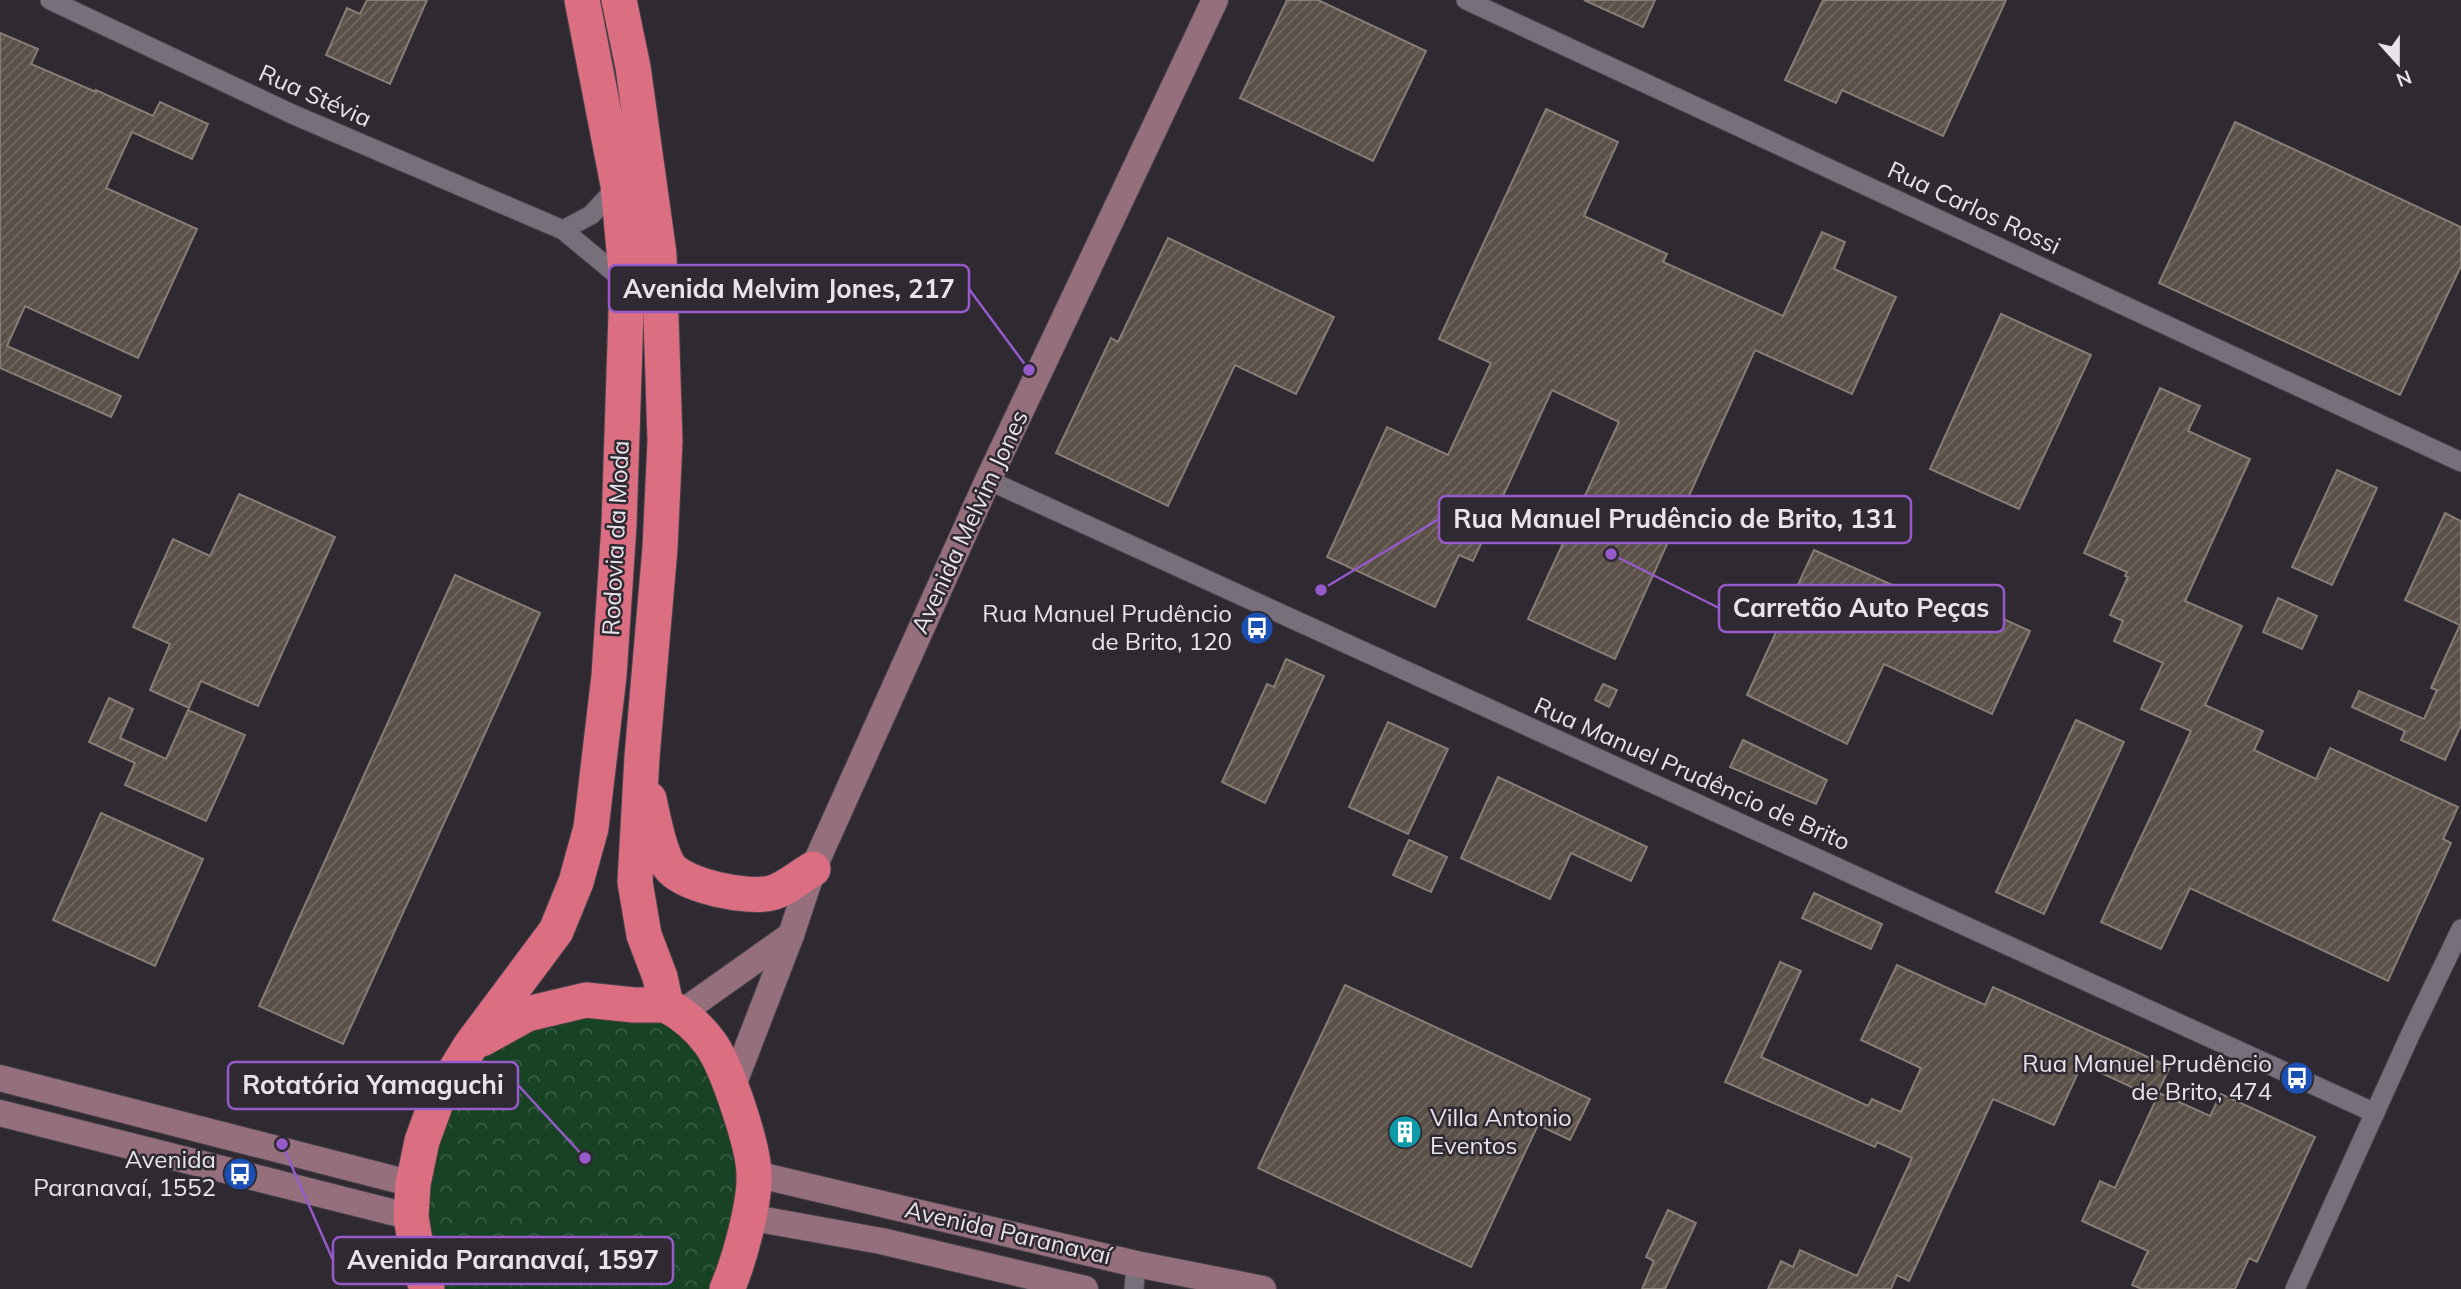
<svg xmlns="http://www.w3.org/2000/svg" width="2461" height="1289" font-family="Mulish,sans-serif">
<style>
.park{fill:url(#park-crowns)}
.building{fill:url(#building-hatch);stroke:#887d74;stroke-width:2}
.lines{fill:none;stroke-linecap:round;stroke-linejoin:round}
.street-casing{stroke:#49444c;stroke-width:21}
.secondary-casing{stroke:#49444c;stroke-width:28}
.highway-casing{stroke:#49444c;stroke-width:37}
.street{stroke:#776f7a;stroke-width:19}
.secondary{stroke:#956f7c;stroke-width:26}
.highway{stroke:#dc6e82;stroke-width:35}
.labels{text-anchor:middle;stroke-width:5;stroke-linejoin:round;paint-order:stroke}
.street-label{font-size:24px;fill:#e8e4ea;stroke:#2f2932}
.poi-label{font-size:24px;fill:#e8e4ea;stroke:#2f2932;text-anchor:end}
.leader{fill:none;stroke:#965aca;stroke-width:2.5}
.callout-dot{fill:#965aca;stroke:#2f2932;stroke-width:2.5}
.callout{fill:#2f2932;stroke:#965aca;stroke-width:2.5}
.callout-label{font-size:26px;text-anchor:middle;font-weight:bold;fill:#e8e4ea}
</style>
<defs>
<pattern id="park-crowns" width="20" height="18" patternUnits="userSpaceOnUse" patternTransform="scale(1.75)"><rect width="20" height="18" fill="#174224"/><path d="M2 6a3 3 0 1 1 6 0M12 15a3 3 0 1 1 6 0" fill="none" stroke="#395d44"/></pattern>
<pattern id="building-hatch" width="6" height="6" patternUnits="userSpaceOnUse" patternTransform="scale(1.75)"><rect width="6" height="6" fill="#5a5048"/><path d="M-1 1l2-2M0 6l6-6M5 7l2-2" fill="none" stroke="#726963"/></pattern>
</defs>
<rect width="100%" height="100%" fill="#2f2932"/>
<polygon class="park" points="667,1005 745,1129 727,1289 427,1289 419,1264 437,1100 527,1014"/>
<g class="building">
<polygon points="367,0 427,0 390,84 326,55 347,8 360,14"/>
<polygon points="1287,0 1318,0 1426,51 1373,161 1240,98"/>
<polygon points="1584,0 1655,0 1643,27"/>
<polygon points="1823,0 2006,0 1943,136 1842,90 1836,103 1785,80"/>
<polygon points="0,33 38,49 31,64 96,92 96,90 153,116 160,102 208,124 192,159 132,132 106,188 197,229 138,358 25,306 7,346 121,396 111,417 0,368"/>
<polygon points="1546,109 1618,142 1584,216 1667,254 1663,262 1783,316 1822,232 1845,242 1834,269 1896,297 1852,394 1755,350 1615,659 1528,619 1619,422 1552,390 1473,561 1459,555 1435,607 1327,557 1387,427 1448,455 1491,363 1439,339"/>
<polygon points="2235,122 2461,227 2461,266 2400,395 2159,283"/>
<polygon points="1168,238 1334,317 1296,394 1235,365 1168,506 1056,453 1111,338 1118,342"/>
<polygon points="2001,314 2091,355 2019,509 1930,469"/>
<polygon points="2160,388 2200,406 2188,431 2250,459 2185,601 2242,626 2205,705 2263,731 2254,750 2316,779 2330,748 2458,807 2443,839 2451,843 2388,981 2190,888 2161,949 2101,922 2191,731 2141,709 2163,663 2114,641 2123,621 2110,615 2128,577 2125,576 2127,572 2084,553"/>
<polygon points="2337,470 2377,488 2332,585 2292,567"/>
<polygon points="239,494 335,537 258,706 201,681 189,708 150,690 170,644 133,627 173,539 210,556"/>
<polygon points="2445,513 2461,521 2461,725 2445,760 2401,740 2405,731 2352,707 2359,691 2424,719 2437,690 2431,688 2460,625 2405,600"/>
<polygon points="1814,550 1928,601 1935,588 2030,631 1992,714 1884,664 1847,744 1747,695"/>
<polygon points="455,575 540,613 343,1044 259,1006"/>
<polygon points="2278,598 2317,616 2302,649 2263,632"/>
<polygon points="1286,659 1324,676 1265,803 1222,782 1267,684 1274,687"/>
<polygon points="1603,684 1617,690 1609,707 1595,700"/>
<polygon points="109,698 133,709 120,738 166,759 188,710 245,735 206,821 125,785 135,763 89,742"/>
<polygon points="2076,720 2124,742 2044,914 1996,892"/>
<polygon points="1388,722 1448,749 1408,834 1349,807"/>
<polygon points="1743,740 1827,780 1816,804 1730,767"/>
<polygon points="1498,777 1647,847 1631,881 1571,853 1550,899 1461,858"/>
<polygon points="101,813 203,859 155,966 53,920"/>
<polygon points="1409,840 1447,857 1431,892 1393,875"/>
<polygon points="1814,893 1882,924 1871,949 1802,918"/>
<polygon points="1780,962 1801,971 1761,1057 1868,1106 1872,1099 1901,1112 1921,1068 1861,1040 1897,965 1985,1005 1993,987 2170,1067 2155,1098 2082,1064 2054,1125 1993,1099 1909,1281 1897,1275 1891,1289 1768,1289 1781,1261 1793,1267 1800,1250 1857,1276 1912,1158 1877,1142 1875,1147 1725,1082"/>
<polygon points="1345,985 1590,1099 1570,1140 1538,1125 1471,1267 1258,1168"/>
<polygon points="2159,1093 2210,1116 2221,1094 2315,1137 2257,1262 2249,1258 2235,1289 2142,1289 2132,1285 2148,1251 2082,1221 2100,1181 2115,1188"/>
<polygon points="1668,1210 1696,1223 1665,1289 1642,1289 1654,1261 1646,1257"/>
</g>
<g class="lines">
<defs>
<g id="street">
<polyline points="50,0 292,114 563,230 627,283"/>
<polyline points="1466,0 2461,462"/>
<polyline points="563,230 591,215 618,186"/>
<polyline points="988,480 2375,1113"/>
<polyline points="1134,1289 1136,1264"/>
<polyline points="2295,1289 2411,1033 2461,929"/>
</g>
<g id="secondary">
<polyline points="681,1013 791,935"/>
<polyline points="0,1078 413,1184"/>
<polyline points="732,1088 791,935 813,869 988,480 1215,0"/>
<polyline points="0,1113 411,1217"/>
<polyline points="755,1174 1136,1264 1263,1289"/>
<polyline points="748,1217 881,1241 1085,1289"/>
</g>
<g id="highway">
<polyline points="619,0 633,67 659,254 665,441 660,548 642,757 635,882 644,935 660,977 666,1005"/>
<path d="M649,799c4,18 10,52 20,67 14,20 79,33 102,27 14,-3 29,-17 42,-24"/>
<path d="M666,1005c17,9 33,23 44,38 17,23 44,104 44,132 1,29 -15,87 -27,114"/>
<polyline points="482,1039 527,1014 586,1000 634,1005 666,1005"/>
<polyline points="427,1289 419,1264 411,1217 413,1184 422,1141 437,1100 471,1045 556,931 576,882 591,828 609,676 619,525 627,283 618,185 582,0"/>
</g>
</defs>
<use href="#street" class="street-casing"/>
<use href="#secondary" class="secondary-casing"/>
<use href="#highway" class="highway-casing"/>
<use href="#street" class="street"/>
<use href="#secondary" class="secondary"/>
<use href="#highway" class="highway"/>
</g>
<defs>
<symbol id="bus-disc" viewBox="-11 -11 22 22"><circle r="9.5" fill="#1a4fb4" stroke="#2f2932"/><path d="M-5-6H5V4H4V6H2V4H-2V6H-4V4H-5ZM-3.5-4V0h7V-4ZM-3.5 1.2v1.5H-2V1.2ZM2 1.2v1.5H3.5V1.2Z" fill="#fff"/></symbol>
<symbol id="building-disc" viewBox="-11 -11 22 22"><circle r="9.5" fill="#0f9aa8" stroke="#2f2932"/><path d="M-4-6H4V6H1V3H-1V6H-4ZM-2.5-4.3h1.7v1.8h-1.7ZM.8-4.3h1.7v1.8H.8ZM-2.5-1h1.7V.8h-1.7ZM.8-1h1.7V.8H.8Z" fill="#fff"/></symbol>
</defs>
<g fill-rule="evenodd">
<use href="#bus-disc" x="1238" y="609" width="38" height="38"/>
<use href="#bus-disc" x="2278" y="1059" width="38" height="38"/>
<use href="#building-disc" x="1386" y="1113" width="38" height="38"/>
<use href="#bus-disc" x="221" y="1155" width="38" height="38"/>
</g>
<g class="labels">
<g class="street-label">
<text transform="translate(315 96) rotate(24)" y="8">Rua Stévia</text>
<text transform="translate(1974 208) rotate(25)" y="8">Rua Carlos Rossi</text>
<text transform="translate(970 522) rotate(-65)" y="8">Avenida Melvim Jones</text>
<text transform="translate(616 538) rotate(-87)" y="8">Rodovia da Moda</text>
<text transform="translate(1692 774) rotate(24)" y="8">Rua Manuel Prudêncio de Brito</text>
<text transform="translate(1008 1233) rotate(13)" y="8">Avenida Paranavaí</text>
</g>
<g class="poi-label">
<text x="1232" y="622">Rua Manuel Prudêncio<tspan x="1232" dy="28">de Brito, 120</tspan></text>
<text x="2272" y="1072">Rua Manuel Prudêncio<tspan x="2272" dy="28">de Brito, 474</tspan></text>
<text x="1430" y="1126" text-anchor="start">Villa Antonio<tspan x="1430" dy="28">Eventos</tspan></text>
<text x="216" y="1168">Avenida<tspan x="216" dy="28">Paranavaí, 1552</tspan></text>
</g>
</g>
<path class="leader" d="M1029 370L969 289M1321 590L1439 519M1611 554L1719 608M585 1158L518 1085M282 1144L333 1260"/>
<g class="callout-dot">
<circle cx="1029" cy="370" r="7"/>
<circle cx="1321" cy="590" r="7"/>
<circle cx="1611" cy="554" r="7"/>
<circle cx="585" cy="1158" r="7"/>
<circle cx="282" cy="1144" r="7"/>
</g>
<g class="callout">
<rect x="609" y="265" width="360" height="47" rx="7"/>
<rect x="1439" y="496" width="472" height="47" rx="7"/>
<rect x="1719" y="585" width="285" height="47" rx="7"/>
<rect x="228" y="1062" width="290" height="47" rx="7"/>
<rect x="333" y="1237" width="340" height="47" rx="7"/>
</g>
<g class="callout-label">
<text x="789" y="298">Avenida Melvim Jones, 217</text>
<text x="1675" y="528">Rua Manuel Prudêncio de Brito, 131</text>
<text x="1861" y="617">Carretão Auto Peças</text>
<text x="373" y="1094">Rotatória Yamaguchi</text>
<text x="503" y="1269">Avenida Paranavaí, 1597</text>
</g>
<g transform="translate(2398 63) rotate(159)" stroke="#2f2932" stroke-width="5" paint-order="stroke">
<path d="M0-5L12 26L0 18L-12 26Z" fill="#e8e4ea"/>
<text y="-10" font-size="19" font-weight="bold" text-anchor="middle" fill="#e8e4ea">N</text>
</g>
</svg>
